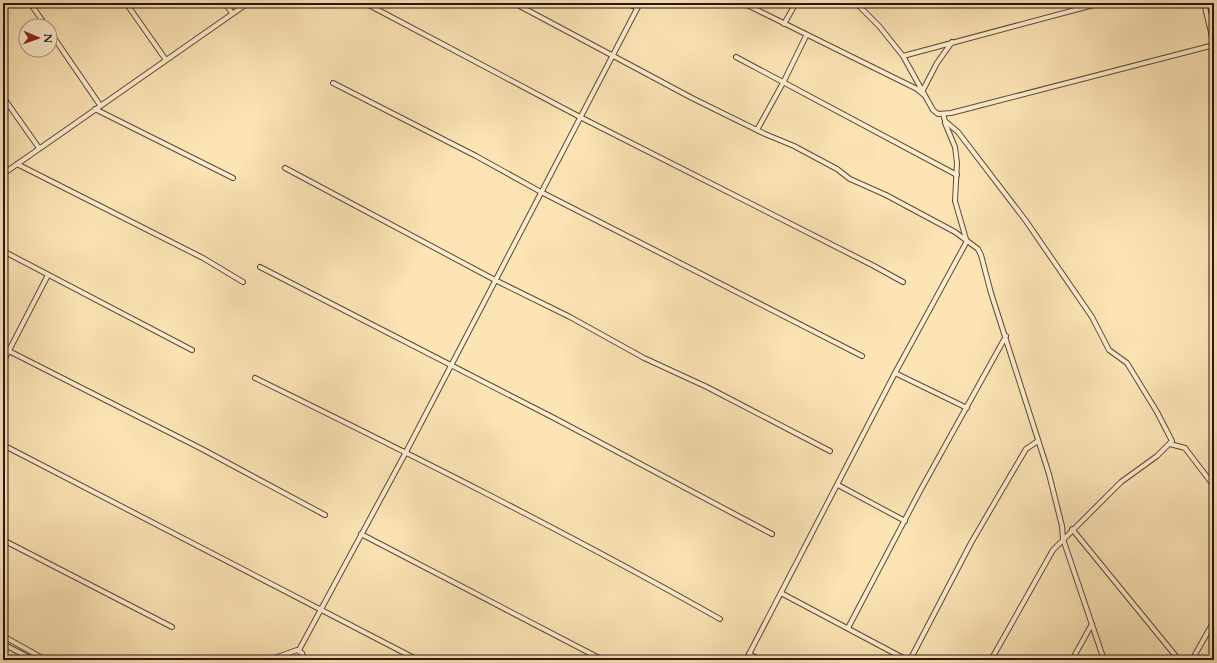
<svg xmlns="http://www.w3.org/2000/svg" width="1217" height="663" font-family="Cardo,serif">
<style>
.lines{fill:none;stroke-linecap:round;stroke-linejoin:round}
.street-casing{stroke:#5b4938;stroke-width:6}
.street{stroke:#fdedcf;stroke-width:4}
</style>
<rect width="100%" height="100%" fill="#fce4b5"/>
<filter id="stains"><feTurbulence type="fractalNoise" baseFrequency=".005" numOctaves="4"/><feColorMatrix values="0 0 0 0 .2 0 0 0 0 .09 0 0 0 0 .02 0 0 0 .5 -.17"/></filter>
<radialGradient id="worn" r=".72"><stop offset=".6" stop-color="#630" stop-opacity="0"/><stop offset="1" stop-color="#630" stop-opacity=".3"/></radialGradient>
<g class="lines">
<defs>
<g id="street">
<polyline points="30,3 46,26"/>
<polyline points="126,3 166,60"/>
<polyline points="225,3 232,13"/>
<polyline points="365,3 580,117 874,266 903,282"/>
<polyline points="514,3 692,98 765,134 794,146 837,169 850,179 886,195 955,232 978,249 981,255 991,293 1049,474 1062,526 1063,539 1104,660"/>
<polyline points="627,3 637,8"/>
<polyline points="743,3 917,89 924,95"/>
<polyline points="856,3 879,26 903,56 933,110 938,114 951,113 1214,45"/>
<polyline points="1204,3 1214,45"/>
<polyline points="784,24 796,3"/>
<polyline points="50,32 100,105"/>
<polyline points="903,56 1101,3"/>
<polyline points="736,57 957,175"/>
<polyline points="333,83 476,156 541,192 862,356"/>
<polyline points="923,90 937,63 952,42"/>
<polyline points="3,97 39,148"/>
<polyline points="95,109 233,178"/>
<polyline points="943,114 945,121 958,132 1026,221 1092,317 1109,350 1127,363 1157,412 1172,441 1157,456 1121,482 1053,550 991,660"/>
<polyline points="945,123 955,147 957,163 955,201 966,239"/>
<polyline points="757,130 784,81 806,36"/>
<polyline points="17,164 203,258 243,282"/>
<polyline points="285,168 495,280 570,317 644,358 707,387 830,451"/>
<polyline points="3,174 248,3"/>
<polyline points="3,251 192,350"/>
<polyline points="260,267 554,418 772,534"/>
<polyline points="3,348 202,449 325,515"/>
<polyline points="3,362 48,275"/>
<polyline points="895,373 967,408"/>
<path d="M255,378c157,77 313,155 465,241"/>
<polyline points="1170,444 1185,448 1214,486"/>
<polyline points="3,445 418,660"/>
<polyline points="838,485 905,521"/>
<polyline points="1072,529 1179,660"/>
<polyline points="361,534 603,660"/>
<polyline points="3,540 172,627"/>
<polyline points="781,593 907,660"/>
<polyline points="848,628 920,491 1006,336"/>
<polyline points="3,636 46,660"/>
<polyline points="3,644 34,660"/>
<polyline points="299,650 406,452 640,3"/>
<polyline points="749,654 761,660"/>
<polyline points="269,660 297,650 302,653 304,660"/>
<polyline points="746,660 895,373 967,241"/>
<polyline points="910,660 971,543 999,495 1026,449 1038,441"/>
<polyline points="1072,660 1092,624"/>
<polyline points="1192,660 1214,621"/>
</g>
</defs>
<use href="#street" class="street-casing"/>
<use href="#street" class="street"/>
</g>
<rect width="1217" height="663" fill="none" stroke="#fce4b5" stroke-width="16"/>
<rect x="4" y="4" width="1209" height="655" fill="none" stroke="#25150e" stroke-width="2"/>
<rect x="8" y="8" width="1201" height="647" fill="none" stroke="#25150e"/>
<g transform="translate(38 38) rotate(92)"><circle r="19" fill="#fdedcf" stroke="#a79782"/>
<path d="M0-3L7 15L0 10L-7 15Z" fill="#8f2418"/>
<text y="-6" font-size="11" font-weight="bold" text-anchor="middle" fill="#25150e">N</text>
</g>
<rect width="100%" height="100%" filter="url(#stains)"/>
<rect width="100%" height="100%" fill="url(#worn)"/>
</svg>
